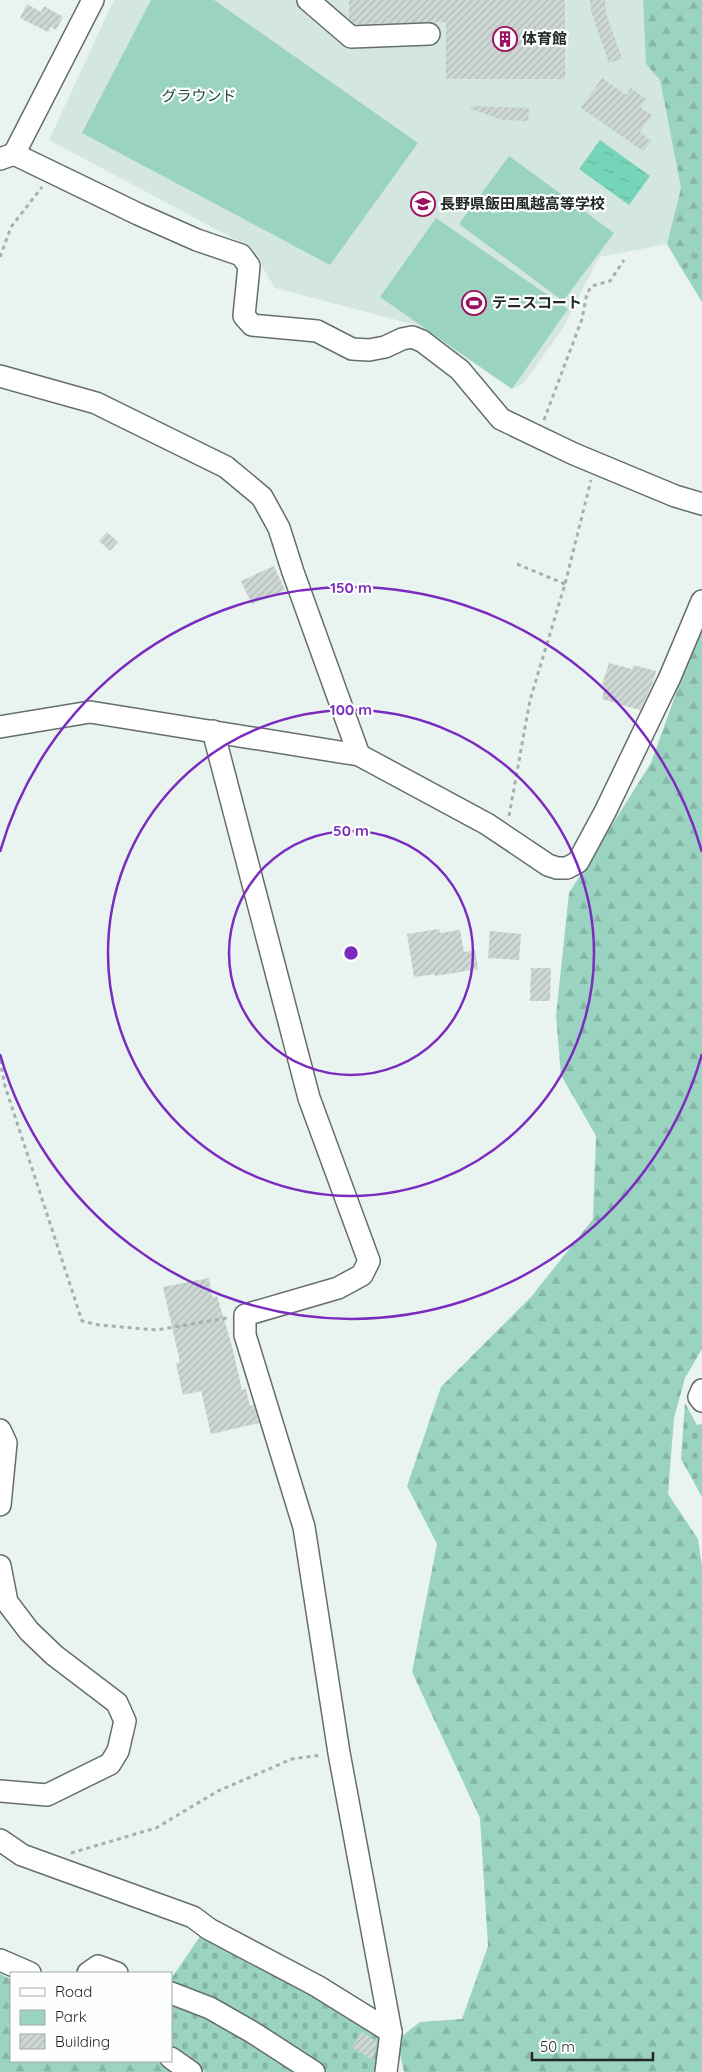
<svg xmlns="http://www.w3.org/2000/svg" width="702" height="2072" font-family="Quicksand,'Noto Sans JP',sans-serif">
<style>
.built{fill:#d4e6e0}
.forest{fill:url(#forest-firs)}
.cemetery{fill:url(#cemetery-stones)}
.park{fill:#9bd3c1}
.water{fill:url(#water-ripples)}
.building{fill:url(#building-hatch)}
.lines{fill:none;stroke-linecap:round;stroke-linejoin:round}
.minor-casing{stroke:#656e6b;stroke-width:24}
.path{stroke:#a7afac;stroke-width:3;stroke-dasharray:4 4;stroke-linecap:butt}
.minor{stroke:#fff;stroke-width:21}
.ring{fill:none;stroke:#7b2cbf;stroke-width:2.5}
.labels{text-anchor:middle;stroke-width:4.5;stroke-linejoin:round;paint-order:stroke}
.poi-label{font-size:15px;font-weight:bold;fill:#232726;stroke:#fdfffe;text-anchor:start}
.park-label{font-size:15px;fill:#1b453a;stroke:#fdfffe}
.centre{fill:#7b2cbf;stroke:#fdfffe;stroke-width:2.5}
.ring-label{font-size:15px;text-anchor:middle;font-weight:bold;fill:#7b2cbf;stroke:#fdfffe;stroke-width:4.5;stroke-linejoin:round;paint-order:stroke}
</style>
<defs>
<pattern id="forest-firs" width="22" height="20" patternUnits="userSpaceOnUse" patternTransform="scale(1.25)"><rect width="22" height="20" fill="#9bd3c1"/><path d="M5 1l3.5 6h-7zM16 11l3.5 6h-7z" fill="#85b5a6"/></pattern>
<pattern id="cemetery-stones" width="16" height="16" patternUnits="userSpaceOnUse" patternTransform="scale(1.25)"><rect width="16" height="16" fill="#9bd3c1"/><path d="M2 7V4a2 2 0 0 1 4 0v3zM10 15v-3a2 2 0 0 1 4 0v3z" fill="#85b5a6"/></pattern>
<pattern id="water-ripples" width="26" height="14" patternUnits="userSpaceOnUse" patternTransform="scale(1.25)"><rect width="26" height="14" fill="#76d4b9"/><path d="M2 4q2-2 4 0t4 0M15 11q2-2 4 0t4 0" fill="none" stroke="#66b69f"/></pattern>
<pattern id="building-hatch" width="6" height="6" patternUnits="userSpaceOnUse" patternTransform="scale(1.25)"><rect width="6" height="6" fill="#cdd7d4"/><path d="M-1 1l2-2M0 6l6-6M5 7l2-2" fill="none" stroke="#b0b9b6"/></pattern>
</defs>
<rect width="100%" height="100%" fill="#e9f4f0"/>
<polygon class="built" points="114,0 643,0 646,64 660,80 681,188 667,244 599,257 563,328 524,383 512,389 416,325 275,288 251,248 49,140"/>
<g class="forest">
<polygon points="643,0 702,0 702,249 680,266 667,244 681,188 660,80 646,64"/>
<polygon points="702,621 702,1349 685,1378 674,1418 668,1494 698,1539 702,1566 702,2072 404,2072 397,2040 420,2022 462,2019 488,1946 480,1818 412,1672 437,1544 407,1486 441,1387 531,1297 593,1219 596,1136 561,1075 556,1016 569,893 651,763"/>
<polygon points="0,1974 11,1979 11,2061 162,2061 179,2072 0,2072"/>
</g>
<g class="cemetery">
<polygon points="702,249 702,302 680,266"/>
<polygon points="685,1403 697,1425 702,1424 702,1497 681,1459"/>
<polygon points="203,1932 313,1990 389,2043 396,2072 205,2072 171,2049 171,1979"/>
</g>
<g class="park">
<polygon points="151,0 214,0 418,143 330,265 82,133"/>
<polygon points="509,156 614,233 563,301 459,224"/>
<polygon points="436,218 568,309 512,389 380,297"/>
</g>
<polygon class="water" points="600,140 650,176 629,205 579,169"/>
<g class="building">
<polygon points="349,0 565,0 565,79 446,79 446,22 355,24 349,19"/>
<polygon points="590,0 605,0 606,13 622,59 609,63 591,11"/>
<polygon points="27,4 41,12 44,6 63,17 56,30 51,27 48,32 20,18"/>
<polygon points="602,78 626,95 631,88 646,99 640,107 652,115 640,132 651,141 643,151 581,108"/>
<polygon points="471,106 529,108 528,121 503,120 471,109"/>
<polygon points="107,532 118,542 110,551 99,541"/>
<polygon points="274,566 285,590 252,604 241,581"/>
<polygon points="609,663 632,669 634,665 656,671 652,685 640,710 602,699 605,686 602,685"/>
<polygon points="439,929 440,933 460,930 464,952 475,950 478,969 435,976 435,974 414,977 407,934"/>
<polygon points="490,931 521,934 519,960 488,958"/>
<polygon points="531,968 551,968 550,1001 530,1001"/>
<polygon points="209,1278 212,1297 217,1296 232,1346 242,1390 246,1389 250,1406 254,1405 259,1423 211,1434 201,1391 183,1395 176,1363 180,1362 163,1287"/>
<polygon points="362,2032 377,2042 373,2060 352,2047"/>
</g>
<g class="lines">
<defs>
<g id="minor">
<polyline points="308,0 351,37 429,34"/>
<polyline points="14,154 138,214 197,240 241,255 249,266 244,316 252,325 317,331 352,349 369,350 385,347 402,339 412,337 422,341 460,370 501,419 574,454 675,496 702,504"/>
<polyline points="0,159 14,154 93,0"/>
<polyline points="0,376 96,403 226,467 262,497 279,528 293,572 359,755"/>
<polyline points="0,727 90,712 359,755 487,824 548,865 557,868 567,868 578,862 605,812 670,677 702,601"/>
<polyline points="213,731 309,1098 369,1261 362,1275 338,1288 245,1315 245,1335 304,1527 339,1753 391,2032 386,2072"/>
<polyline points="702,1390 699,1397 702,1401"/>
<polyline points="0,1430 6,1443 0,1505"/>
<polyline points="0,1566 7,1602 29,1631 54,1655 117,1703 125,1721 118,1751 110,1764 47,1795 0,1791"/>
<polyline points="0,1840 22,1855 193,1917 209,1929 317,1986 391,2032"/>
<polyline points="0,1960 30,1973"/>
<polyline points="88,1973 98,1966 117,1973"/>
<polyline points="171,1993 210,2008 252,2032 314,2072"/>
<polyline points="171,2058 191,2072"/>
</g>
</defs>
<use href="#minor" class="minor-casing"/>
<g class="path">
<polyline points="0,257 11,227 42,187"/>
<polyline points="544,420 582,319 587,293 592,286 610,281 624,260"/>
<polyline points="517,564 565,584"/>
<polyline points="509,816 530,700 565,584 591,480"/>
<polyline points="0,1060 5,1086 82,1321 99,1325 156,1330 227,1318"/>
<polyline points="71,1853 156,1828 218,1791 292,1759 322,1755"/>
</g>
<use href="#minor" class="minor"/>
</g>
<g class="ring">
<circle cx="351" cy="953" r="122"/>
<circle cx="351" cy="953" r="243"/>
<path d="M702 1054A365 365 0 0 1 0 1054M0 852A365 365 0 0 1 702 852"/>
</g>
<defs>
<symbol id="building-ring" viewBox="-11 -11 22 22"><circle r="9.5" fill="#fdfffe" stroke="#9c105f" stroke-width="1.5"/><path d="M-4-6H4V6H1V3H-1V6H-4ZM-2.5-4.3h1.7v1.8h-1.7ZM.8-4.3h1.7v1.8H.8ZM-2.5-1h1.7V.8h-1.7ZM.8-1h1.7V.8H.8Z" fill="#9c105f"/></symbol>
<symbol id="school-ring" viewBox="-11 -11 22 22"><circle r="9.5" fill="#fdfffe" stroke="#9c105f" stroke-width="1.5"/><path d="M0-5L7-2L0 1L-7-2ZM-4 1L0 2.5L4 1V4Q0 6-4 4Z" fill="#9c105f"/></symbol>
<symbol id="stadium-ring" viewBox="-11 -11 22 22"><circle r="9.5" fill="#fdfffe" stroke="#9c105f" stroke-width="1.5"/><path d="M0-5a6.5 5 0 1 0 0 10a6.5 5 0 1 0 0-10ZM-3.5-1.8h7v3.6h-7Z" fill="#9c105f"/></symbol>
</defs>
<g fill-rule="evenodd">
<use href="#building-ring" x="491" y="25" width="28" height="28"/>
<use href="#school-ring" x="409" y="190" width="28" height="28"/>
<use href="#stadium-ring" x="460" y="289" width="28" height="28"/>
</g>
<g class="labels">
<g class="poi-label">
<text x="522" y="44">体育館</text>
<text x="440" y="209">長野県飯田風越高等学校</text>
<text x="492" y="308">テニスコート</text>
</g>
<g class="park-label">
<text x="199" y="101">グラウンド</text>
</g>
</g>
<circle cx="351" cy="953" r="8" class="centre"/>
<g class="ring-label">
<text x="351" y="593">150 m</text>
<text x="351" y="715">100 m</text>
<text x="351" y="836">50 m</text>
</g>
<rect x="10" y="1972" width="162" height="90" fill="#fdfffe" stroke="#a6a9a8"/>
<rect x="20" y="1988" width="25" height="8" fill="#ffffff" stroke="#a6a9a8"/>
<text x="55" y="1997" font-size="15" fill="#232726">Road</text>
<rect x="20" y="2010" width="25" height="15" fill="#9bd3c1" stroke="#a6a9a8"/>
<text x="55" y="2022" font-size="15" fill="#232726">Park</text>
<rect x="20" y="2034" width="25" height="15" fill="url(#building-hatch)" stroke="#a6a9a8"/>
<text x="55" y="2047" font-size="15" fill="#232726">Building</text>
<path d="M532 2052v8h121v-8" fill="none" stroke="#232726" stroke-width="2.5"/>
<text x="540" y="2052" font-size="15" fill="#232726" stroke="#fdfffe" stroke-width="4" paint-order="stroke">50 m</text>
</svg>
